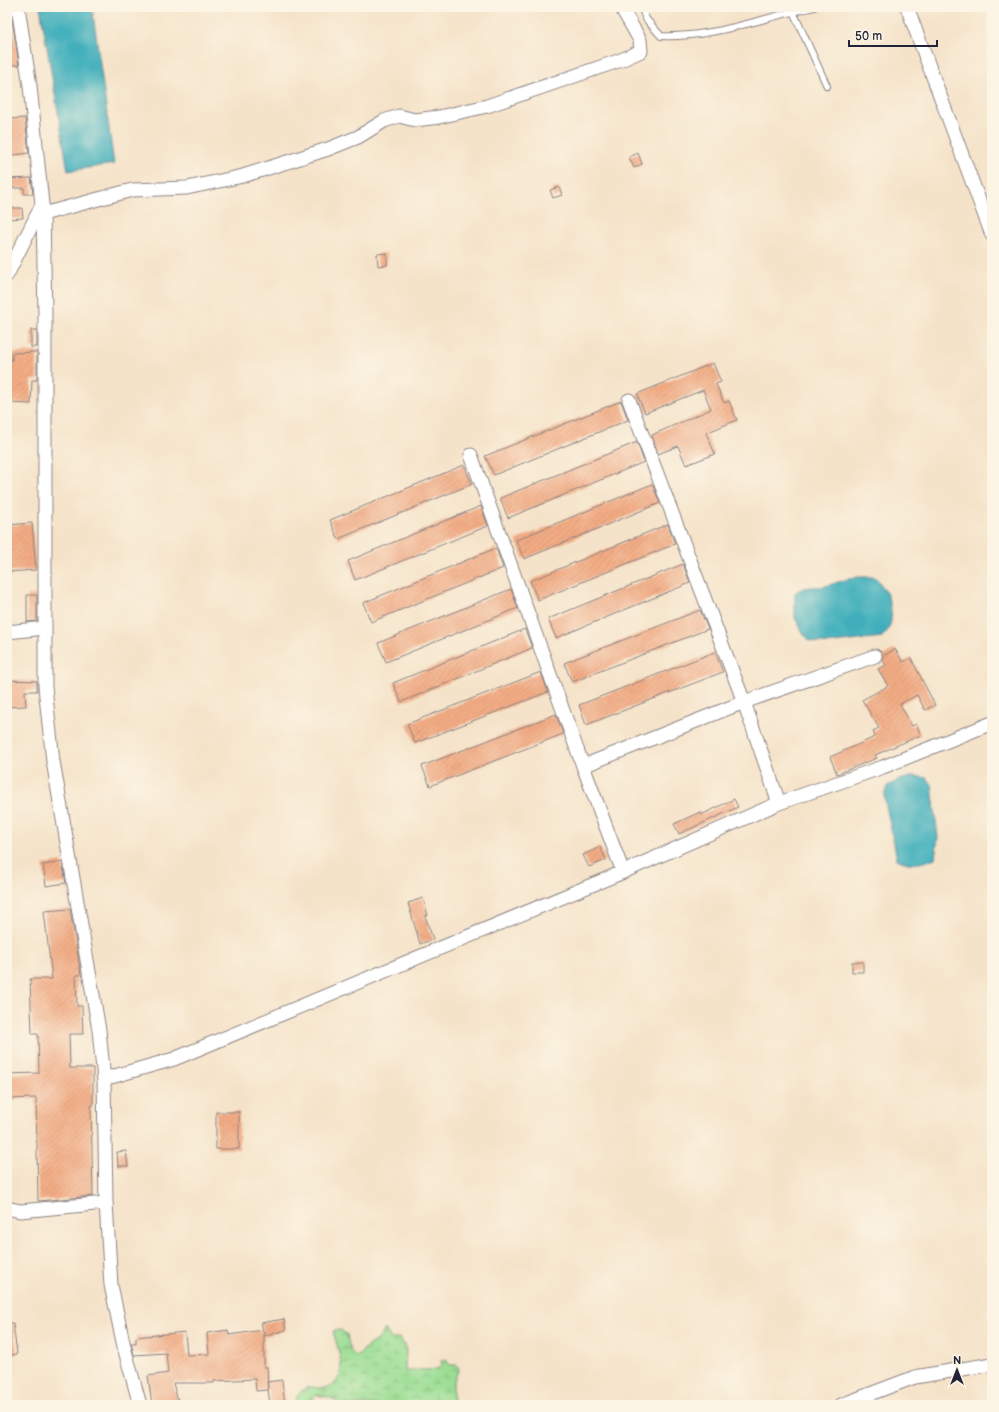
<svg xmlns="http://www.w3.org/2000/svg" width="999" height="1412" font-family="'Balsamiq Sans',sans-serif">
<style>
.wetland{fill:url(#wetland-marsh);stroke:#5f8068}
.water{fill:#40afbb;stroke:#31687b}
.building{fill:url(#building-hatch)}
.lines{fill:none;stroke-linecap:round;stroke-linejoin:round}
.lane-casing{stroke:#8c8282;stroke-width:8}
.street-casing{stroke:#8c8282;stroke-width:15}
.lane{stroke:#fff;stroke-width:6}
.street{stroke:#fff;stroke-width:13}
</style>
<defs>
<pattern id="wetland-marsh" width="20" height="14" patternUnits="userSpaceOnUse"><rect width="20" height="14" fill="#9cde94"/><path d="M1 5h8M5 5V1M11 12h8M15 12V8" fill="none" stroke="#86be80"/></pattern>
<pattern id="building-hatch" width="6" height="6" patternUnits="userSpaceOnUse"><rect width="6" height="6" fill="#f3ac84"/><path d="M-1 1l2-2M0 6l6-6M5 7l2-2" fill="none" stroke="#d09473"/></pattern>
</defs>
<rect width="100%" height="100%" fill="#fcf5e5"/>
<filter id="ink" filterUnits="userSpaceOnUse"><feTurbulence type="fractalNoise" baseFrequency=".025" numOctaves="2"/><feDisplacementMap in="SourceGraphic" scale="8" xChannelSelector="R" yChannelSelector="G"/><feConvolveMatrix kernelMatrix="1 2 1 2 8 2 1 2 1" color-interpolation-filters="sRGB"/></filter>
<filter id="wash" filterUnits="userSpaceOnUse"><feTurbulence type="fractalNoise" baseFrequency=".012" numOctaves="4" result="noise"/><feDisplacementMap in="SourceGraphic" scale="16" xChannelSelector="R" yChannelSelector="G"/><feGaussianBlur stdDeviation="0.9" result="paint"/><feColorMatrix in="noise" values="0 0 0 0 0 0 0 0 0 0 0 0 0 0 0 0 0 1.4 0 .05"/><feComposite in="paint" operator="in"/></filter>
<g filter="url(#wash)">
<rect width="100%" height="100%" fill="#f5e3c9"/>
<path class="wetland" d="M385,1329l6,10 9,-1 6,11 -1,23c3,0 5,-2 9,-2 10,-1 19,2 28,-4l-1,-6 5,-1 3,6h8l2,3 -6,16v21h-114c-4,-8 -14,-9 -22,-10l-13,10h-9c-1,-7 7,-17 14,-18 12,0 22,6 30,-10 6,-13 -3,-33 -6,-46l8,-1 6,5 3,15 6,6 5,-2c7,-13 17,-9 24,-25z"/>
<g class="water">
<polygon points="40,7 92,7 114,164 68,171"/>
<path d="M859,577h16c14,14 25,45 7,60l-55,7 -17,-3 -6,-7 -9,-16v-25c8,-8 20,-5 30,-7 12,-3 22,-8 34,-9z"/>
<path d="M914,776l13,2 5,7 6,53 -3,20c-13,6 -25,8 -38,1l-13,-63 3,-10 12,-6z"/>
</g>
<g id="blocks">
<g class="building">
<polygon points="7,19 12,19 19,65 7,65"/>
<polygon points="25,118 29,153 7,156 7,119"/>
<polygon points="638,153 642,164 634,168 629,157"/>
<polygon points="31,178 33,194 24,194 24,188 7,188 7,179"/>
<polygon points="559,187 562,195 553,198 550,190"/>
<polygon points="7,208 22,208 23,218 7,219"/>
<polygon points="387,253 387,265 378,266 377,254"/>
<rect x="31" y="330" width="6" height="17"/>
<polygon points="37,352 37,380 32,380 31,404 7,403 7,360 12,360 12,353"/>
<polygon points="713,363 721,382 716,384 724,403 729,401 737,420 706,433 715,454 686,465 678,446 658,454 652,435 711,409 703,390 645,413 637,394"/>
<polygon points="621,401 628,420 494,475 485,456"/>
<polygon points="637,442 644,462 508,518 500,498"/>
<polygon points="464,465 472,484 338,539 330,520"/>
<polygon points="652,484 660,503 524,559 516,540"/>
<polygon points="481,506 488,526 355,580 348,561"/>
<polygon points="32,523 36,570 7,572 7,525"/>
<polygon points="668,524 675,544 538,600 530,581"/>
<polygon points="496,548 503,568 371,622 363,603"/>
<polygon points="683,564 690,583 556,638 548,619"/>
<polygon points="511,589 518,608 386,662 378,643"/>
<polygon points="27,595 37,595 37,621 27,622"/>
<polygon points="700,610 708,629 572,682 564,663"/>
<polygon points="525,629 532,648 401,702 393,683"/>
<polygon points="895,649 903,662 911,658 935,705 925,710 917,695 900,704 912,726 916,724 921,735 875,755 877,758 837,774 830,757 875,737 873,731 879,728 862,700 888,686 878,669 886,665 882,659 883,656"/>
<polygon points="715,652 723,672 586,725 579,705"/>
<polygon points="541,672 548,692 415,743 407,724"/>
<polygon points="7,680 37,681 37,691 25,691 26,706 7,707"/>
<polygon points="556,714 563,734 430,786 422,766"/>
<polygon points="734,799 738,807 679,834 674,824 700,812 701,815"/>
<polygon points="600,847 606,860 589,867 583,855"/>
<polygon points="62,862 66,883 46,886 43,865"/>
<polygon points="423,898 428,915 425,916 433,939 420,944 408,903"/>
<polygon points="70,909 81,975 76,975 77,1006 82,1006 83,1034 69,1034 70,1068 93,1068 93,1106 91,1106 93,1196 38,1201 36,1098 7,1099 7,1074 39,1073 38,1034 32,1034 30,979 52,979 44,911"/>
<rect x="852" y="962" width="11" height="10"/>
<rect x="216" y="1112" width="23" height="37"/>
<polygon points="126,1151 128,1166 118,1166 117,1152"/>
<polygon points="284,1319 286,1330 265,1336 264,1332 264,1367 267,1367 268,1390 256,1391 255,1379 214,1381 214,1383 173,1383 179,1405 152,1405 148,1376 168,1373 166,1353 134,1355 131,1343 136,1343 136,1337 185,1332 187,1355 209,1354 207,1333 228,1330 229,1335 263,1330 261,1323"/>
<polygon points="7,1323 13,1323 17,1354 7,1356"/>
<polygon points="282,1380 285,1405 270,1405 267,1382"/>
</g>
</g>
</g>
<g filter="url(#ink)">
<use href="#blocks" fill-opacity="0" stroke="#8c8282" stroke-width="1"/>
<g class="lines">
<defs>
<g id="lane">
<path d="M641,7l5,12 15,17c53,2 102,-19 153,-29"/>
<polyline points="791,7 827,86"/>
</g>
<g id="street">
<polyline points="18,7 30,86 43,214 45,316 45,687 53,761 99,1030 104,1079 106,1203 111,1285 124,1347 140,1405"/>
<polyline points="907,7 992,235"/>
<polyline points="43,214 132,190 187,188 243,176 328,149 358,137 384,121 399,116 415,120 439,117 487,106 621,60 641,51 640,40 621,7"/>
<polyline points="7,275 41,207"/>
<polyline points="629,400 744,702 779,803"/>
<polyline points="471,455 583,766 744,702 875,656"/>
<polyline points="7,632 45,628"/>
<polyline points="583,766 623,872"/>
<polyline points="104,1079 174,1059 623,872 779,803 883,767 992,723"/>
<polyline points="7,1208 20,1211 106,1203"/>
<polyline points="841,1405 915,1377 992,1364"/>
</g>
</defs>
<use href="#lane" class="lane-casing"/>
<use href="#street" class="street-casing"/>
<use href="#lane" class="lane"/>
<use href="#street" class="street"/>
</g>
</g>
<rect width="999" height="1412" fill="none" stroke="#fcf5e5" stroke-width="24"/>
<g transform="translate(957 1370)" stroke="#fcf5e5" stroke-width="3" paint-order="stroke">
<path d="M0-3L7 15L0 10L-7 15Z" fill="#22223b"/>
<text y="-6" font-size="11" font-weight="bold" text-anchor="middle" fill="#22223b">N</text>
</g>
<path d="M849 40v6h88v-6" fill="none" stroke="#22223b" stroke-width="2"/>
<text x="855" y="40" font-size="12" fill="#22223b" stroke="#fcf5e5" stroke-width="3" paint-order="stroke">50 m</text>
</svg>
